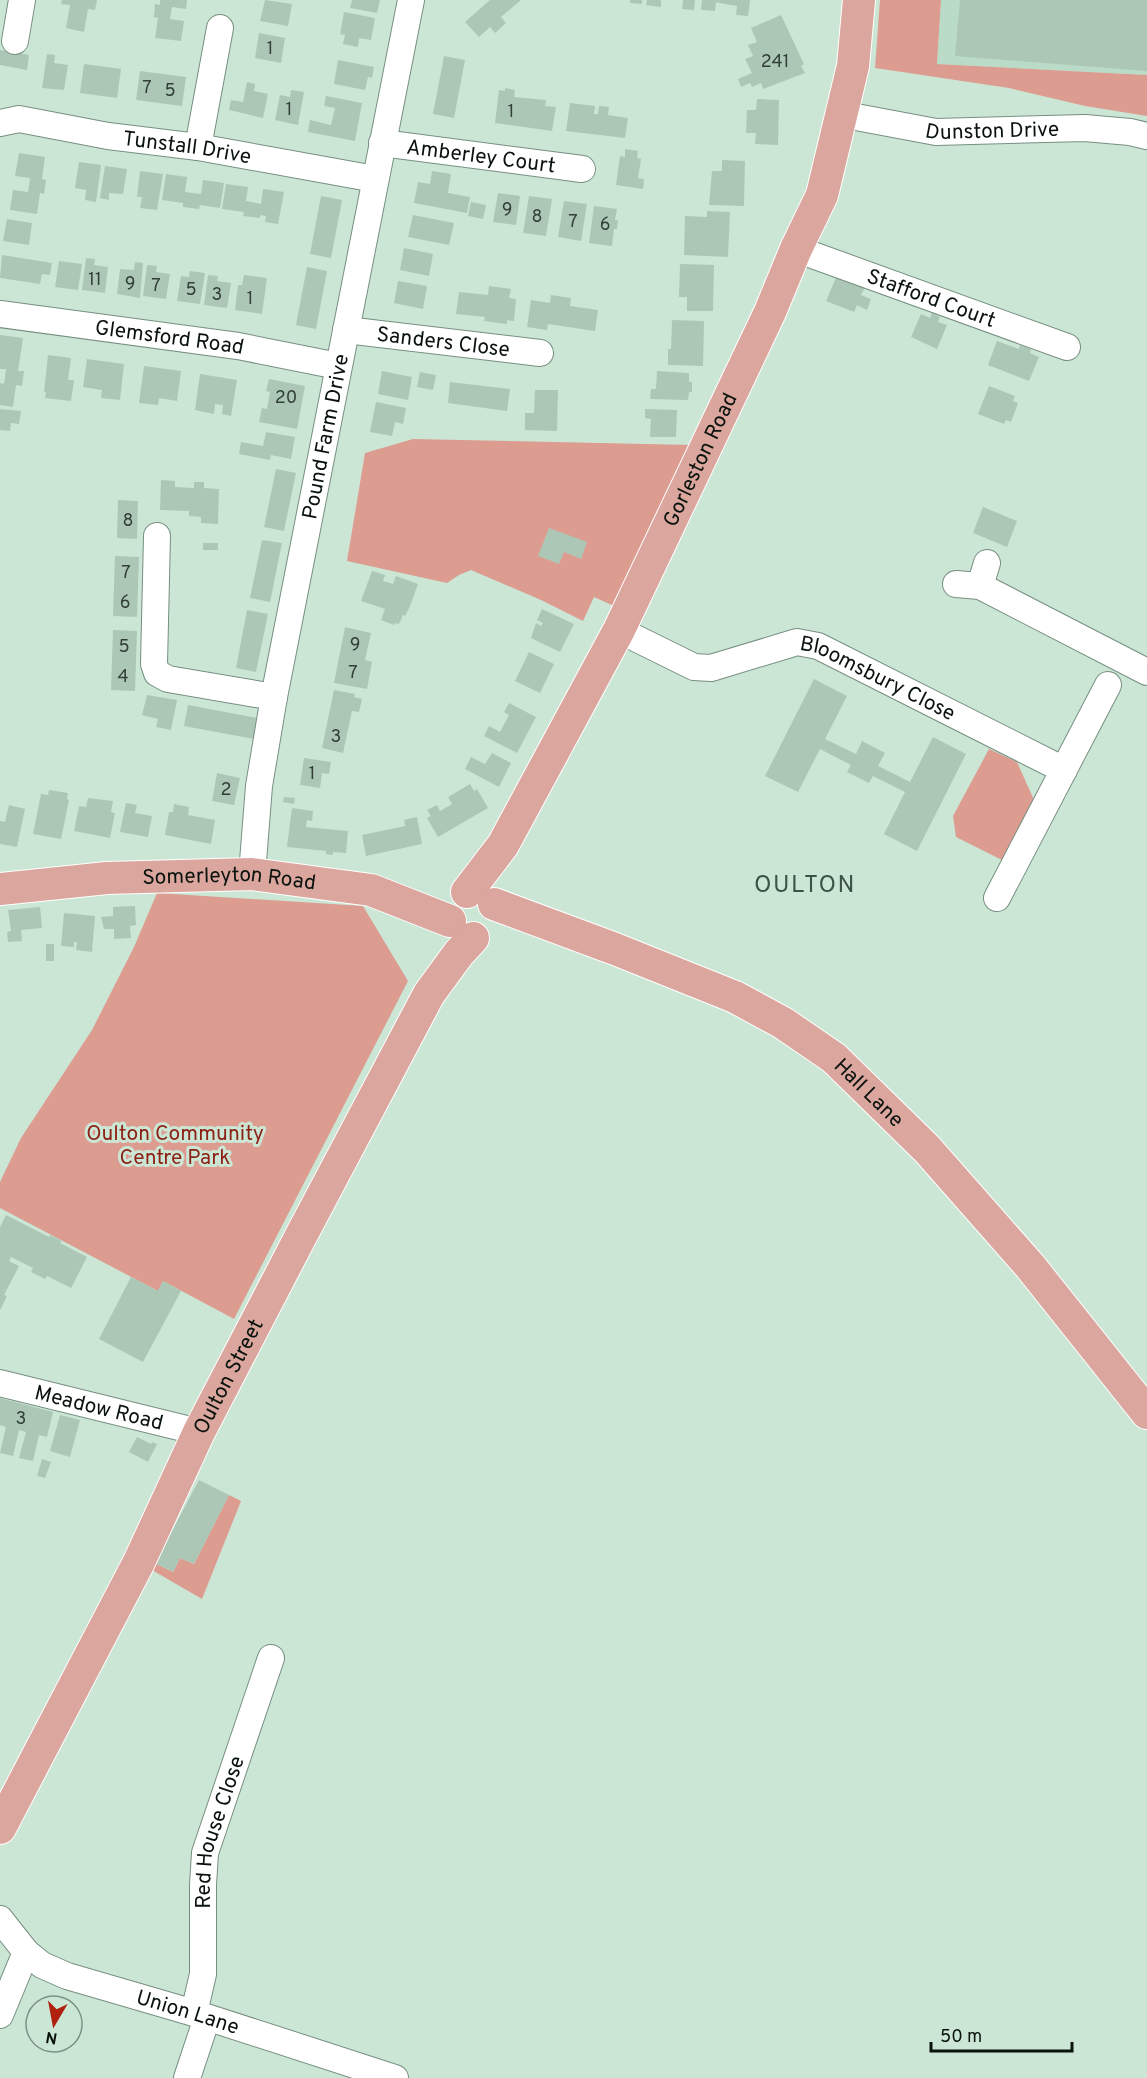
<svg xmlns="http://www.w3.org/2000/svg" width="1147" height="2078" font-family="Overpass,sans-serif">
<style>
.built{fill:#badbc7}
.green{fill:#dc9c90}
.building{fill:#adc7b7}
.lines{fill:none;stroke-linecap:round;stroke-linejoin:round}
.minor-casing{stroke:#778f81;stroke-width:28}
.major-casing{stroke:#fff;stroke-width:34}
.minor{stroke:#fff;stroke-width:26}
.major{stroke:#daa69d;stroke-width:32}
.labels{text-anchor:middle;stroke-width:6;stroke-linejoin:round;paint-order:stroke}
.number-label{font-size:18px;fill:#323f37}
.street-label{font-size:21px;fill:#09120c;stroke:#cce6d6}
.park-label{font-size:21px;fill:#8c2215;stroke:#cce6d6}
.quarter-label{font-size:24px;letter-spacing:1.5px;fill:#3b5245;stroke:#cce6d6}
</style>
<rect width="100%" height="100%" fill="#cce6d6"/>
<polygon class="built" points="941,0 1147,0 1147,75 937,64"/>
<g class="green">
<polygon points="880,0 941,0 937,64 1147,75 1147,116 1085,106 1009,88 875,68"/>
<polygon points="413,439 692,445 614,606 594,597 583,621 541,600 471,570 459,575 447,583 347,561 365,453"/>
<polygon points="989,749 1017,762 1034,800 1002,860 956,837 953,816"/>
<polygon points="157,893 363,906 408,981 234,1319 163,1281 158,1291 0,1208 0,1182 21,1138 92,1030 134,947"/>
<polygon points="229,1495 241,1501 202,1599 152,1570 155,1563 173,1572 180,1558 194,1564"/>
</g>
<g class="building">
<polygon points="62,0 97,0 95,10 88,9 84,32 66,28 70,5 61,4"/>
<polygon points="160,0 187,0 186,9 172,7 170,19 184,21 181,41 155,38 158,18 154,17 155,4 160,5"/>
<polygon points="265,0 292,4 288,26 260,21"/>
<polygon points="352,0 380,0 377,13 350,8"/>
<polygon points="490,0 521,0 501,17 506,23 495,33 490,27 479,37 465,22"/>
<polygon points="630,0 642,0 642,4 630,3"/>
<polygon points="647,0 661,0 661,7 646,5"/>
<polygon points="683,0 695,0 694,10 682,9"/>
<polygon points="702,0 750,0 748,16 736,15 737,6 725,4 716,2 715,11 701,10"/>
<polygon points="960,0 1147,0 1147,71 955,56"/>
<polygon points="344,12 375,18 371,40 359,38 358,47 343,44 345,35 340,34"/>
<polygon points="781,15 804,64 801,66 805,73 763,89 761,83 752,87 750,83 741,87 738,79 752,73 745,59 753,56 748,45 757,42 751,28"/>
<polygon points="259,33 285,38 281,63 255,58"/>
<polygon points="0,50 29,55 27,70 0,65"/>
<polygon points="47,54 55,55 54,63 68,65 64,90 42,88"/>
<polygon points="444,56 465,60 454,118 433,114"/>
<polygon points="338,60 374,67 372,78 368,77 365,90 334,84"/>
<polygon points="84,64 121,69 117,98 80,93"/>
<polygon points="140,71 186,77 182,106 136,100"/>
<polygon points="247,82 255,84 254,91 268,94 263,118 229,110 231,100 243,102"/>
<polygon points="505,88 515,90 514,97 546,100 545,106 556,107 552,131 495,123 499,90 505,91"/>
<polygon points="291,90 304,92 298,125 275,120 280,95 290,97"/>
<polygon points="326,96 362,103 355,141 308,132 310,120 331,125 335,108 324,106"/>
<polygon points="757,99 779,100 778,145 755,144 756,133 746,133 747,110 756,110"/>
<polygon points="570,103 595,106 594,114 598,114 599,106 609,107 608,115 628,118 625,138 566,131"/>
<polygon points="625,149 638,151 637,158 641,159 638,178 644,179 643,189 616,185 620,156 625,157"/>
<polygon points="19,153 45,157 42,179 46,180 44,194 40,193 37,214 10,210 13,190 28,192 30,178 15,176"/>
<polygon points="722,160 745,161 744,206 709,205 712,171 722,171"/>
<polygon points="79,162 101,165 96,202 85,200 86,190 75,188"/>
<polygon points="105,166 127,169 123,194 109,193 109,200 100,198"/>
<polygon points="140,171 163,174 157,210 140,208 142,197 137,197"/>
<polygon points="432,171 451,174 448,193 470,197 467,213 414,203 418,182 430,184"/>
<polygon points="166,174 187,177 185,192 201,194 203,180 224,183 220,208 200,205 199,209 183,207 183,203 162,200"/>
<polygon points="226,184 248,187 246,201 261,204 263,189 284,192 278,224 265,222 266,216 260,215 260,218 243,216 244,212 222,209"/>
<polygon points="498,193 520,196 516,225 493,222"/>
<polygon points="321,196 342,200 331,258 310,254"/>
<polygon points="529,196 552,199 546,236 523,233"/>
<polygon points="564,201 587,204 581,241 558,237"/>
<polygon points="471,202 486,205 483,219 468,216"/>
<polygon points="594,206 617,209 615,220 618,220 617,229 614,229 612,246 589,243"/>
<polygon points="707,211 730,212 728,257 684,255 685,216 707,217"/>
<polygon points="413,215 454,223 449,245 408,237"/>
<polygon points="7,219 32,223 29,245 3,241"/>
<polygon points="404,248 433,254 429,276 400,270"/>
<polygon points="2,255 52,263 50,275 42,274 40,284 0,278"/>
<polygon points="86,258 95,259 94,265 108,267 105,293 82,290"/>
<polygon points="59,261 82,264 78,290 55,287"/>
<polygon points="135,262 143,263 140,298 117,294 120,269 134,270"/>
<polygon points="680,264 714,265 713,311 687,311 687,297 679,297"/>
<polygon points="147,265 157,266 156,272 170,274 166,299 143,296"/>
<polygon points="307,267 327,271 316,329 296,325"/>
<polygon points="190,271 205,273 200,304 177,301 181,276 189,277"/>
<polygon points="838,273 866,285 861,295 871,299 867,310 857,305 854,312 826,301"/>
<polygon points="208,275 218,276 217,281 231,283 227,308 204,305"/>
<polygon points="244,275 267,278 262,314 235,310 238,285 242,285"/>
<polygon points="398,281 427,286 423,309 394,303"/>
<polygon points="489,286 511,289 509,298 516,299 514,321 507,320 507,324 484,321 485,317 456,314 459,292 488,295"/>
<polygon points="551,295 571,298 570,306 598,310 595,331 548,324 547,330 527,327 531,300 550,303"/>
<polygon points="932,313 940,317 938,322 947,325 937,349 911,337 921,314 930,318"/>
<polygon points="672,320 704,321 703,366 668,365 668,349 671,349"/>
<polygon points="0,335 23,338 18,371 24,371 22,386 16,385 13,407 0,405 0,383 4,384 6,369 0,369"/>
<polygon points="997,341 1019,349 1020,345 1031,349 1030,353 1039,357 1029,381 988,365"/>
<polygon points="48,355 71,358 68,380 74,380 71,401 45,398 46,392 44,392"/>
<polygon points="87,359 124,364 120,400 101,398 102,390 83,387"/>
<polygon points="144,366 181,371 177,401 159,398 158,405 139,403"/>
<polygon points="382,371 412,377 408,400 378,394"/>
<polygon points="657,371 689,373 689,382 692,382 692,392 689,392 688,400 650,399 651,389 656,389"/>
<polygon points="420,372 436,375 433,390 417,387"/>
<polygon points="200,374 237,380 231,416 222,414 223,405 215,404 214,414 195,410"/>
<polygon points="269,379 305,386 297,429 259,422 262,408 267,409 270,392 266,391"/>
<polygon points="450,382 510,389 507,411 448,403"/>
<polygon points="989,386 1015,396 1013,401 1018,403 1011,422 1006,420 1004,424 978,414"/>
<polygon points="535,390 558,390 557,431 525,430 525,413 534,413"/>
<polygon points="376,402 406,408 403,424 395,422 392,436 370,432"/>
<polygon points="0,409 21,411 19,424 11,423 10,431 0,430"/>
<polygon points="645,409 677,410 676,437 650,437 651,419 645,418"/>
<polygon points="266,432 295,437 291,459 271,455 270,460 239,454 241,442 263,446"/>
<polygon points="276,469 296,473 284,531 264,527"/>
<polygon points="161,480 175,481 175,487 194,488 194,482 204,482 204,488 219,489 218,524 201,523 201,517 189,516 189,511 160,510"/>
<polygon points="118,500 138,501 137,539 117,538"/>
<polygon points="983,507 1017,521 1007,547 973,533"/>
<polygon points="549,528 587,542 581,559 564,552 559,564 538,556"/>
<polygon points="262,540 282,543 270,602 250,598"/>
<rect x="203" y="543" width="15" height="7"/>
<polygon points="115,556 139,557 137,617 113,616"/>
<polygon points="372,571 385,575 383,581 393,584 396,576 418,584 410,606 405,616 403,615 399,624 395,623 394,625 381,620 385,609 361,601"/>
<polygon points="542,609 574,624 560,652 531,638 536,623 541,626 543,623 537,620"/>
<polygon points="247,610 268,614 256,672 236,668"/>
<polygon points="345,627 371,633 365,660 372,662 367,689 334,683"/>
<polygon points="113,630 137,631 135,691 111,690"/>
<polygon points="529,652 554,664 540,693 515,681"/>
<polygon points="814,679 847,696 825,739 856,754 862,741 885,753 878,766 910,782 933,737 966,754 917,851 884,834 905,792 873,776 869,783 847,772 851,765 820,749 798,792 765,776"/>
<polygon points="334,690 355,694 354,697 362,699 359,712 352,711 343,753 322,748"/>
<polygon points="147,695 177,700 171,730 156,727 158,719 142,715"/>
<polygon points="509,703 536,717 517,753 484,736 489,726 500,732 509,715 504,712"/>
<polygon points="188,705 258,718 254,739 184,726"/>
<polygon points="492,753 511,763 499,787 465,769 471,757 485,764"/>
<polygon points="304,758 331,762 329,774 322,773 320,788 300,785"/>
<polygon points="217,773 240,778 234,805 212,801"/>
<polygon points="470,784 474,791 477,789 488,808 438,837 427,818 431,816 427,810 437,805 440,811 452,804 448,797"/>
<polygon points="49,790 68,793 67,799 69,800 61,839 33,834 41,794 48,795"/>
<polygon points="284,797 295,798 294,804 283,802"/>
<polygon points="88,798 113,801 111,812 115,813 110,838 74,831 79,806 86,807"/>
<polygon points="126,803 137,805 135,813 152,816 148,837 120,832"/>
<polygon points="174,804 189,807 188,815 215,820 211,844 165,835 169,812 173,812"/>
<polygon points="9,805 25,809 17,847 0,844 0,821 5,822"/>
<polygon points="292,808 313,811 312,821 307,820 306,827 348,831 346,853 333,852 333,855 326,854 326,851 287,847"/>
<polygon points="417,817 422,844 366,856 362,835 405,826 404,820"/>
<polygon points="135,906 136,925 130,926 131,938 114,939 114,929 104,929 101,917 113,916 113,907"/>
<polygon points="40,907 42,928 21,930 22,941 8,942 7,932 11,931 8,910"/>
<polygon points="64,913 95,916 92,952 76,950 77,942 74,942 74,947 61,946"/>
<rect x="46" y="944" width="8" height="17"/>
<polygon points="6,1215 49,1237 50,1235 62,1241 60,1243 87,1257 71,1288 47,1276 45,1279 31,1272 33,1268 11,1257 9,1261 19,1266 4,1295 7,1296 0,1310 0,1227"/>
<polygon points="131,1277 158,1291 163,1281 181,1291 143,1362 99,1339"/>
<polygon points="0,1398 53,1412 47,1437 39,1435 33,1461 19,1458 26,1432 19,1430 13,1456 0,1453 6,1427 0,1425"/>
<polygon points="60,1415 80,1420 70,1457 50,1451"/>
<polygon points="137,1437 151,1444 152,1442 157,1444 148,1462 129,1452"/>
<polygon points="42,1459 51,1462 45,1478 37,1476"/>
<polygon points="199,1480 229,1495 194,1564 180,1558 173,1572 155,1563"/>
</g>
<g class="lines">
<defs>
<g id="minor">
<polyline points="15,41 22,0"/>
<path id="s1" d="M840,114l96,18 149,-4 45,4 17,4"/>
<path id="s2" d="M0,123l19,-4 89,17 90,11 177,32"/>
<path id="s3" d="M382,143l200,26"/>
<polyline points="198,147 220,28"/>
<path id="s4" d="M796,249l271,98"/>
<path id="s5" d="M0,314l238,32 100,20"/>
<path id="s6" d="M346,330l194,23"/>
<polyline points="157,536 154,664 157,673 168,679 274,697"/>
<polyline points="987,563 980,586 1147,672"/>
<polyline points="956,584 980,586"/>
<path id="s7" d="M619,630l75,37 17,1 86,-26 21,4 246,124"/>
<path id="s8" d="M252,874l7,-88 15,-89 137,-697"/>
<polyline points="997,898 1108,685"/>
<path id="s9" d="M0,1383l199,49"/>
<path id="s10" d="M0,1919l26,33 16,13 25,11 127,37 201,65"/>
<path id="s11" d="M194,2013l9,-39v-89l2,-32 66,-195"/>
<polyline points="0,2015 26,1952"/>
<polyline points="187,2078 207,2018"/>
</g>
<g id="major">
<path id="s12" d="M0,889l107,-11 145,-4 119,16 79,31"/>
<path id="s13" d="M467,892l36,-47 116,-215 151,-318 26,-63 26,-54 31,-129 6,-66"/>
<path id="s14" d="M494,904l121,45 120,48 48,26 51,35 93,91 103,117 117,147"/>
<path id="s15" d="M0,1828l139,-266 60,-130 104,-200 126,-238 30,-41 14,-15"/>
</g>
</defs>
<use href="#minor" class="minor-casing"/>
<use href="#major" class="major-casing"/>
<use href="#minor" class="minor"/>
<use href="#major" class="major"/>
</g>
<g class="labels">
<g class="number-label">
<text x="270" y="54">1</text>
<text x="775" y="67">241</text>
<text x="147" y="93">7</text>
<text x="170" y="96">5</text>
<text x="289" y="115">1</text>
<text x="511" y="117">1</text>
<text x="507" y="215">9</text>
<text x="537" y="222">8</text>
<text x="573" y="227">7</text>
<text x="605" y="230">6</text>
<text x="95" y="285">11</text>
<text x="130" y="289">9</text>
<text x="156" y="291">7</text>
<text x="191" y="295">5</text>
<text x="217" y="300">3</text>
<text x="250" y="304">1</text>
<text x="286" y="403">20</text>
<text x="128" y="526">8</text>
<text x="126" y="578">7</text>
<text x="125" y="608">6</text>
<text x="355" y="650">9</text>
<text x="124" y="652">5</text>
<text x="353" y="678">7</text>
<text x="123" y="682">4</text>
<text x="336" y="742">3</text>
<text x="312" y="779">1</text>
<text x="226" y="795">2</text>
<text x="21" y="1424">3</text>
</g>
<g class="street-label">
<text dy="7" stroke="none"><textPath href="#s1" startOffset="154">Dunston Drive</textPath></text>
<text dy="7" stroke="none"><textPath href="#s2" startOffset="190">Tunstall Drive</textPath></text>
<text dy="7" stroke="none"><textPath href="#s3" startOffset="100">Amberley Court</textPath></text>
<text dy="7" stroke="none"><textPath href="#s4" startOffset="144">Stafford Court</textPath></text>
<text dy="7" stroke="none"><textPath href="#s5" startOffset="171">Glemsford Road</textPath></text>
<text dy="7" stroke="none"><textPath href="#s6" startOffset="98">Sanders Close</textPath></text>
<text dy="7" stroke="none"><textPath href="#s8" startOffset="444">Pound Farm Drive</textPath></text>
<text dy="7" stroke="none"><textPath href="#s13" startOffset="492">Gorleston Road</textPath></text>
<text dy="7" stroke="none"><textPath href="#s7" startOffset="279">Bloomsbury Close</textPath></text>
<text dy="7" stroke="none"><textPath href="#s12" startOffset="230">Somerleyton Road</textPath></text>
<text dy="7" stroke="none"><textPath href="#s14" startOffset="424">Hall Lane</textPath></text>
<text dy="7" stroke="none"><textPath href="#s15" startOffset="506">Oulton Street</textPath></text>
<text dy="7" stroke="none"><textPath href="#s9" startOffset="102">Meadow Road</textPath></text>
<text dy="7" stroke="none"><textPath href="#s11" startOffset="184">Red House Close</textPath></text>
<text dy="7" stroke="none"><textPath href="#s10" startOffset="216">Union Lane</textPath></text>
</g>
<g class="park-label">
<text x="175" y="1140">Oulton Community<tspan x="175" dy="24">Centre Park</tspan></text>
</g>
<g class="quarter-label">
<text x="805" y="892">OULTON</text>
</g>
</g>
<g transform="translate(54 2024) rotate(190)"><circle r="28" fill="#cce6d6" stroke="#7e9185" stroke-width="1.5"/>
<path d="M0-4.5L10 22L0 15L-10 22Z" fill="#af200f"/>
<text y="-9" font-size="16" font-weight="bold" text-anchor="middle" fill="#09120c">N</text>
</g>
<path d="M931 2042v9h141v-9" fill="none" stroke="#09120c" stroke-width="3"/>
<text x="940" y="2042" font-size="18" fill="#09120c" stroke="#cce6d6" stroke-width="4.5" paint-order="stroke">50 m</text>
</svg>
